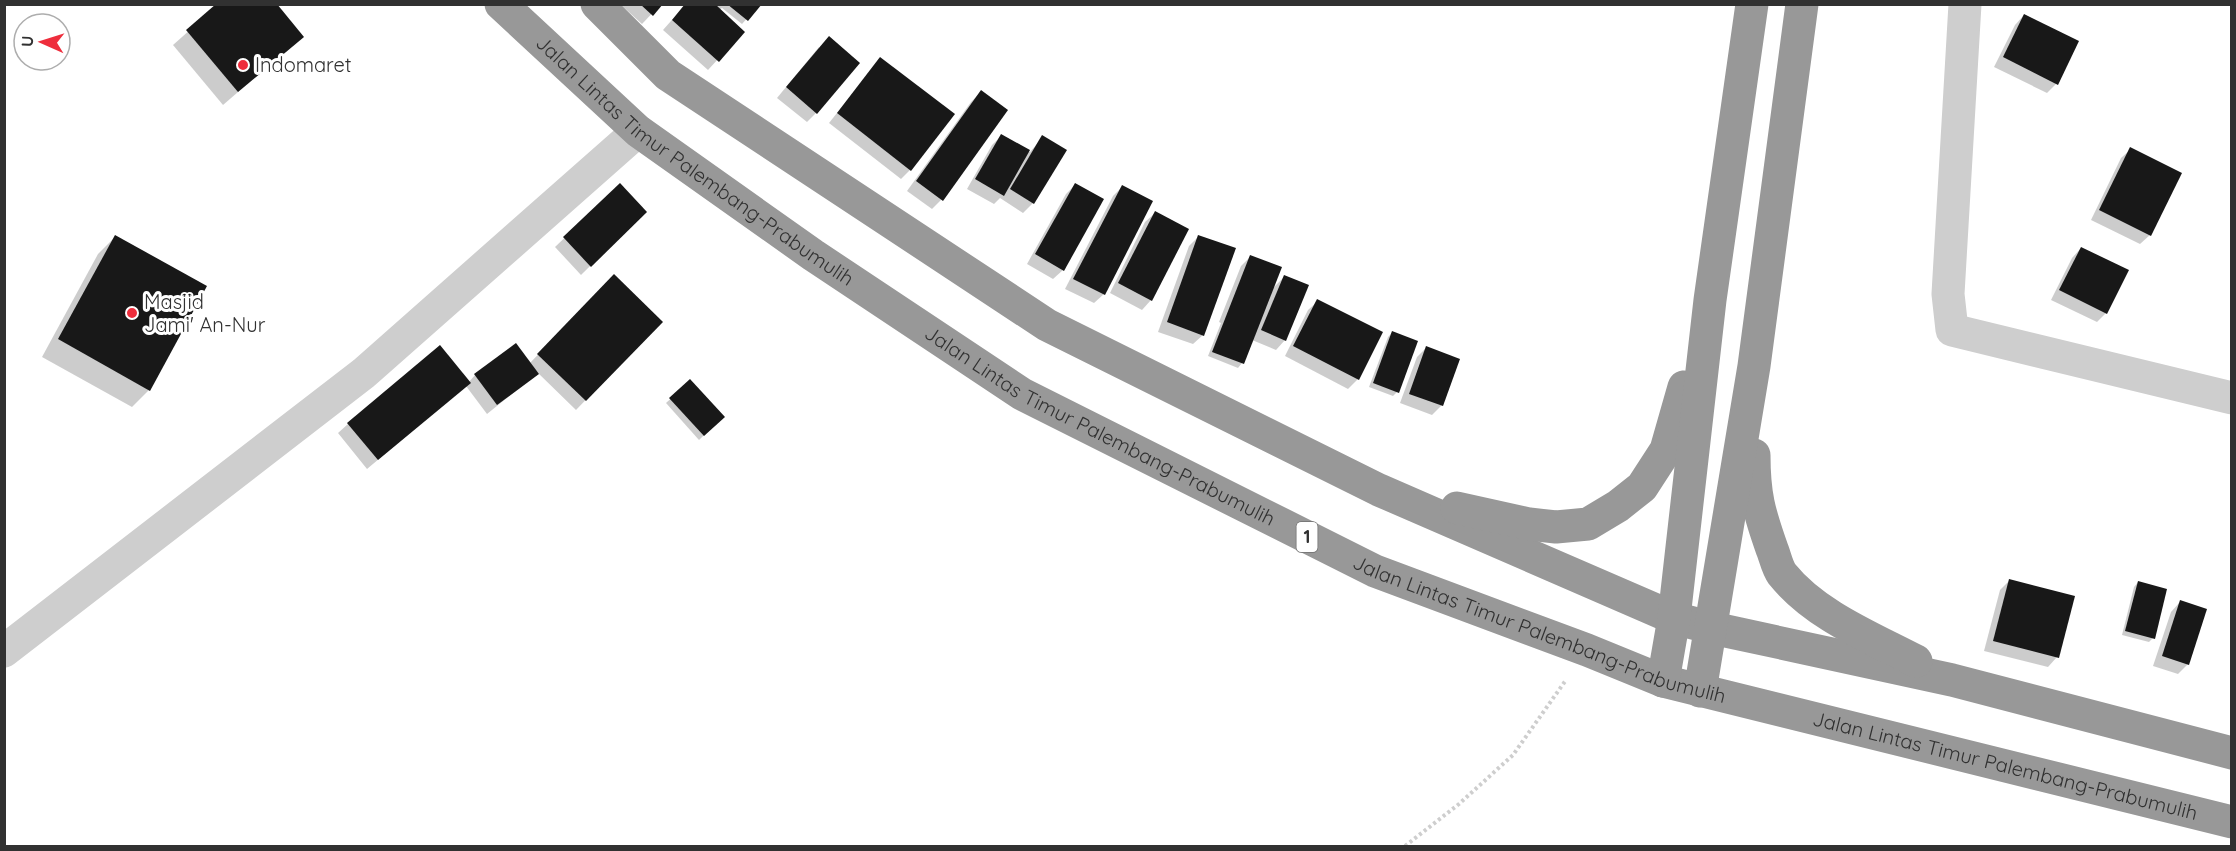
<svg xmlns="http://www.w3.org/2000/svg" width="2236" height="851" font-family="Quicksand,sans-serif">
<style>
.shadow{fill:#0003}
.building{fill:#181818}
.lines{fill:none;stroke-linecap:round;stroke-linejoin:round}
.path{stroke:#cecece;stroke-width:4;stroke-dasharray:3 3;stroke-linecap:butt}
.minor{stroke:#cecece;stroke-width:33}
.highway{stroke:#989898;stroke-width:33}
.poi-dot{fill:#ee2d3c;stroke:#fff;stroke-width:2}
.labels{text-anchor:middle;stroke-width:6;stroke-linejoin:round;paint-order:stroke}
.shield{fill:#fff;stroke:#6f6f6f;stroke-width:1.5}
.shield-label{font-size:18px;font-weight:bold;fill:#313131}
.poi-label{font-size:20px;fill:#313131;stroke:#fff;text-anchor:start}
.street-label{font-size:20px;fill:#313131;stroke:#fff}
</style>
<rect width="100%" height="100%" fill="#fff"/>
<g class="shadow">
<polygon points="219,4 302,37 223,105 173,45"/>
<polygon points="620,4 661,4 642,24"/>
<polygon points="686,4 760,4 742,24 722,8 719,10 743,32 708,70 663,30"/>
<polygon points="2024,15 2056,84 2047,93 1994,67 2015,25"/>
<polygon points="819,47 816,113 807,122 777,98"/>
<polygon points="880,59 910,170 901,179 829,123"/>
<polygon points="981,92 941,200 932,209 907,191 971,102"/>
<polygon points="1001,136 1030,152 1043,137 1065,151 1033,203 1023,213 1000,198 994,204 967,189 992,145"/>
<polygon points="2131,149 2150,235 2140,244 2091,220 2121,158"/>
<polygon points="1076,184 1063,270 1053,279 1027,264 1066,194"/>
<polygon points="620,185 645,212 581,275 555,247"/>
<polygon points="1122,187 1104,294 1094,303 1065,289 1113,196"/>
<polygon points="1155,213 1151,300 1142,310 1110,293 1145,222"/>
<polygon points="1199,236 1203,335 1193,344 1158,332 1189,246"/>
<polygon points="115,237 149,390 132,407 42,357 98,254"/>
<polygon points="2081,248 2106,313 2097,322 2051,300 2072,258"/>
<polygon points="1250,257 1272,289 1284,277 1285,340 1276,350 1252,340 1242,363 1238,368 1208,356 1221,323 1219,322 1241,266"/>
<polygon points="614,276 661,322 576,410 538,373 487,414 466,386 367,469 338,433 348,424 469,382 475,375 529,364"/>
<polygon points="1318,301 1358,379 1348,389 1285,356 1308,310"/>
<polygon points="1392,333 1397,392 1393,396 1369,387 1388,337"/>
<polygon points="1426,348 1442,405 1432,415 1400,403 1417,357"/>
<polygon points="690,381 723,417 699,440 666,403"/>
<polygon points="2009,581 2057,657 2048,667 1984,651 2000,590"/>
<polygon points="2138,582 2153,638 2149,642 2122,635 2134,587"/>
<polygon points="2180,602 2188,664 2178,674 2153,666 2171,612"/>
</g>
<g class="building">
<polygon points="216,4 277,4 304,37 238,92 186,30"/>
<polygon points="640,4 663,4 653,16"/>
<polygon points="685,4 715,4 745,32 719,62 672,20"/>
<polygon points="727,4 762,4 748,21"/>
<polygon points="2024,14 2079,41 2058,85 2003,57"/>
<polygon points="829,36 860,63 817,114 786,87"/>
<polygon points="880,57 955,114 911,171 837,113"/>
<polygon points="981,90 1008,110 943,201 916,181"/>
<polygon points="1001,134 1030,150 1004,196 975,179"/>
<polygon points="1042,135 1067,150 1034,204 1010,189"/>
<polygon points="2130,147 2182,173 2151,236 2099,210"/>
<polygon points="620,183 647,212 591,267 563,237"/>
<polygon points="1075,183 1104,199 1064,271 1035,254"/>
<polygon points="1122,185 1153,201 1105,295 1073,279"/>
<polygon points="1155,211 1189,229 1152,301 1118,283"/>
<polygon points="115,235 207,286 150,391 58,339"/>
<polygon points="1198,235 1236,248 1204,336 1167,322"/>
<polygon points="2081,247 2129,270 2107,314 2059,290"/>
<polygon points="1250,255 1282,267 1244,364 1212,352"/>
<polygon points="614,274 663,322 586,401 537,354"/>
<polygon points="1284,275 1309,285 1286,341 1261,330"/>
<polygon points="1317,299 1383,332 1359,380 1293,346"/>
<polygon points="1392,331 1418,341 1399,393 1373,383"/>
<polygon points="516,343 539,374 497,405 474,374"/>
<polygon points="440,345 471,383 378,460 347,423"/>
<polygon points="1426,346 1460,359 1443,406 1409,394"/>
<polygon points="690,379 725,417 704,436 669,398"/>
<polygon points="2009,579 2075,596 2059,658 1993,641"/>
<polygon points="2138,581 2167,589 2155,639 2125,631"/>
<polygon points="2180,600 2207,609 2189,665 2162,656"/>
</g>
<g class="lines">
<polyline class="path" points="1405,846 1459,804 1513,755 1566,680"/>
<g class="minor">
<polyline points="1965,4 1948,294 1952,330 2232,398"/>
<polyline points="4,651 364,373 638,131"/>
</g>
<g class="highway">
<path id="s1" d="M501,4l137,127 175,124 209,139 353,177 212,79 76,31 569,141"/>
<polyline points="597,4 668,75 1047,325 1379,490 1674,618 1712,628 1952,680 2232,753"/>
<path d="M1754,455c0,40 5,57 18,94 3,7 5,18 10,25 33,41 88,63 134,87"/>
<polyline points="1457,508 1529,524 1556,527 1588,524 1618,506 1642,487 1666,450 1684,387"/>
<polyline points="1663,681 1674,618 1710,300 1752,4"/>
<polyline points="1700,691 1754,366 1802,4"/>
</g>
</g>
<g class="poi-dot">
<circle cx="243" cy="65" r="6"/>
<circle cx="132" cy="313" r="6"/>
</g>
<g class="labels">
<rect class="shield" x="1296.5" y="522" width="21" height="30" rx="4.5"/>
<g class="shield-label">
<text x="1307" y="543">1</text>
</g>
<g class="poi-label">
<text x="255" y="72">Indomaret</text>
<text x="144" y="309">Masjid<tspan x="144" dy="23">Jami' An-Nur</tspan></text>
</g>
<g class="street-label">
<text dy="7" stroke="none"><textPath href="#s1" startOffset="250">Jalan Lintas Timur Palembang-Prabumulih</textPath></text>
<text dy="7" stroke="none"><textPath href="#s1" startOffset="736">Jalan Lintas Timur Palembang-Prabumulih</textPath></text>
<text dy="7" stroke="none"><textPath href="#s1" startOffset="1222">Jalan Lintas Timur Palembang-Prabumulih</textPath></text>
<text dy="7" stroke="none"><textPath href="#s1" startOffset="1708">Jalan Lintas Timur Palembang-Prabumulih</textPath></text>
</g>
</g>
<rect width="2236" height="851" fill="none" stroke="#313131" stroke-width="12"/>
<g transform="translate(42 42) rotate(273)"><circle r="28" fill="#ffffff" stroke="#adadad" stroke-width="1.5"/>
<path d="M0-4.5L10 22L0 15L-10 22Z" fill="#ee2d3c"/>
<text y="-9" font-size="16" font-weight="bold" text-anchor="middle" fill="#313131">U</text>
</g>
</svg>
